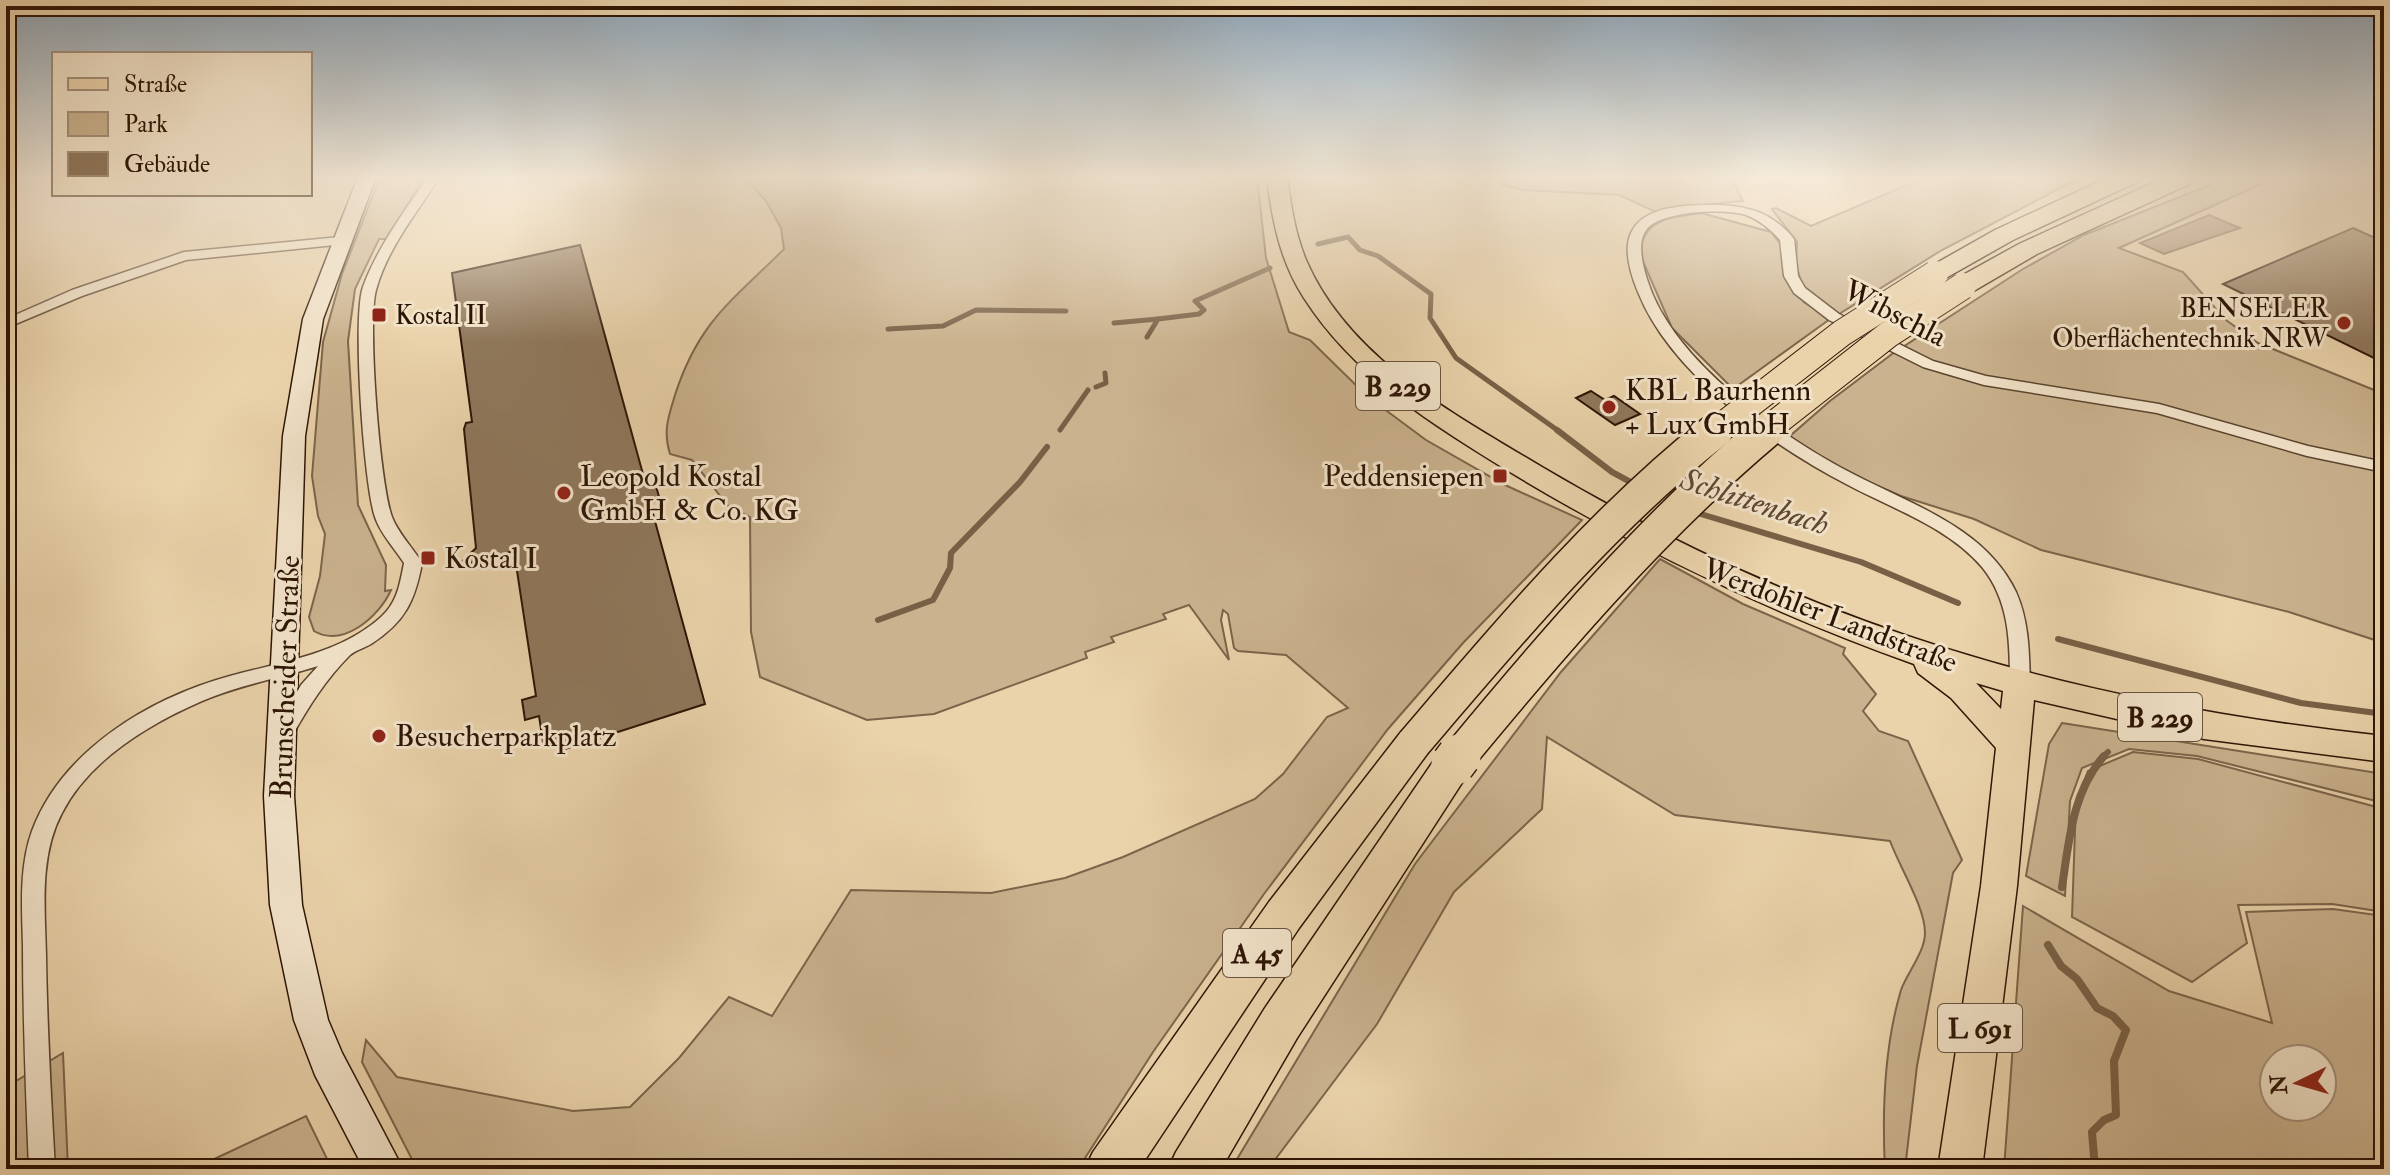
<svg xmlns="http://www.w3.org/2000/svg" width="2390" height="1175" font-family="'IM FELL Double Pica',serif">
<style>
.green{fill:#cab28e;stroke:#7c644a;stroke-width:2;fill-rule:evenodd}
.water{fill:#aa9272;stroke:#786046;stroke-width:2}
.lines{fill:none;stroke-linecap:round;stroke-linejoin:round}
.stream-far2{stroke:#786046;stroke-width:5}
.stream-far1{stroke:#786046;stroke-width:6}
.stream{stroke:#786046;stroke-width:8}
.building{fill:#8f775b;stroke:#2d1505;stroke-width:2}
.street-casing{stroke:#5c442e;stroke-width:3}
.secondary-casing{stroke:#2d1505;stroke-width:3}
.primary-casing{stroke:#2d1505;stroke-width:3}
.highway-casing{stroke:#2d1505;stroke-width:3}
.street{fill:#f1e2c8;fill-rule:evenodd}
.secondary{fill:#f1e2c8;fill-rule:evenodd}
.primary{fill:#ead2aa;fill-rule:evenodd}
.highway{fill:#ead2aa;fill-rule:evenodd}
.highway-bridge-far2-casing{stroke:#2d1505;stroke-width:28;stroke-linecap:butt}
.highway-bridge-far1-casing{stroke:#2d1505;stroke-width:37;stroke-linecap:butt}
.highway-bridge-casing{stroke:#2d1505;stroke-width:46;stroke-linecap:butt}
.highway-bridge-far2{stroke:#ead2aa;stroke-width:26}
.highway-bridge-far1{stroke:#ead2aa;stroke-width:34}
.highway-bridge{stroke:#ead2aa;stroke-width:43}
.poi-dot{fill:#8f2418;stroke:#f1e2c8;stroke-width:3}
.labels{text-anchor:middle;stroke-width:6;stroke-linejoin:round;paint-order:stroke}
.far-poi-label{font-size:26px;fill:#2d1505;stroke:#f1e2c8;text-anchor:end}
.shield{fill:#f1e2c8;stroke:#685240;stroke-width:2}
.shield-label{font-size:28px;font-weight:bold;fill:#2d1505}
.street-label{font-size:30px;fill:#2d1505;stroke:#f1e2c8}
.poi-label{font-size:30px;fill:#2d1505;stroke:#f1e2c8;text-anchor:start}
.water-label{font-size:32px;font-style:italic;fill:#5f4731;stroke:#f1e2c8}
</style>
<rect width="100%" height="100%" fill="#ead2aa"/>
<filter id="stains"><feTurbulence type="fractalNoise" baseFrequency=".0025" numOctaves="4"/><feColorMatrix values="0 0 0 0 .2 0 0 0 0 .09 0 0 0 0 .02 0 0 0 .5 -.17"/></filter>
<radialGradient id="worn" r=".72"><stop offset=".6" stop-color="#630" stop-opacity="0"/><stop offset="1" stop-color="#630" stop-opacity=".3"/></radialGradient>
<g class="green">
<path d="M380,177h44l-37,62h-8l-24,50 -7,52 10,164 28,60 -1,26 6,-1c-12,27 -48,58 -77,41l-5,-14 11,-41 5,-42 -7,-18 -6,-40 11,-134 19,-68z"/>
<path d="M744,177h513l9,81 23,74 21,8 58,57 58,43 79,45 77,35 -119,123 -75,86 -124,165 -111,158 -75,117h-661l-55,-107 4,-22 31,37 176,34 57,-4 49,-49 50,-61 43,19 79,-126 140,3 74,-15 58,-21 132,-58 28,-25 44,-57 21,-9 -62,-53 -48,-4 -4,-3 -6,-34 -5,-4 -2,10 8,40 -40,-55 -26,9 3,5 -55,18 3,5 -29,10 2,6 -153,56 -67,6 -107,-43 -9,-45 -1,-115 -22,-11 -36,-46 -22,-6c-7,-23 -2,-36 5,-59 24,-74 57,-94 109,-146l-3,-21 -15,-27z"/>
<polygon points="1507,177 1731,177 1743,201 1662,209 1656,212 1619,195 1523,190 1502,185"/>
<polygon points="1926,177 2085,177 2068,184 1942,250 1839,314 1802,285 1796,265 1797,242 1772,209 1776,208 1811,226"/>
<polygon points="2230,177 2277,177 2119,248 2183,272 2226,320 2258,343 2384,394 2384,643 2289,612 2041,550 1974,519 1901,496 1845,472 1790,436 1830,401 1892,354 2023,269 2084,235"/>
<path d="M1701,213l70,19 12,15 2,31 19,24 26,17 -97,70 -61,-61 -31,-71c-3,-37 30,-40 60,-44z"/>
<path d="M1660,559l83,45 102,44 -2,6 33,40 -13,17 16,20 29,10 54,119 -9,13 -36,193 -12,103h-20c-3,-59 -1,-122 16,-179 6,-17 24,-38 24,-57 0,-26 -25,-65 -35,-92l-215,-26 -128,-78 -5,72 -88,83 -77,132 -109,145h-37l184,-305 146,-192z"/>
<polygon points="2062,723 2384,774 2384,803 2197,756 2129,749 2082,768 2070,801 2065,896 2026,876 2049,744"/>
<polygon points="2133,752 2198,759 2384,809 2384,912 2332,904 2238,905 2247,943 2192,982 2072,917 2076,802 2088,771"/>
<path d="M2023,906l146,85 103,32 -26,-111 87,-3 51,7v253h-380zM2274,1059h48v48h-48z"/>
<polygon points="63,1053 68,1169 6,1169 6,1087"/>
<polygon points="306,1116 332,1169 193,1169"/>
</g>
<polygon class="water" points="2209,215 2240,228 2164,254 2140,243"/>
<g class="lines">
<g class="stream-far2">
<polyline points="1318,244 1348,237 1360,250 1378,256 1431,294 1430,318 1456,358 1560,432"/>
<polyline points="1114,323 1158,319"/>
<polyline points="888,329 943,326 976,310 1066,311"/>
<polyline points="1147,337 1158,319 1199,314 1204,310 1195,301 1270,268"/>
<polyline points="1096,387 1106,383 1105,373"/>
<polyline points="1060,430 1088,390"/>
</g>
<g class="stream-far1">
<polyline points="1557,430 1612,472 1636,485"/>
<polyline points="1694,512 1861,562 1958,603"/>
<polyline points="878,620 933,600 950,568 951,553 1020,482 1047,447"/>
<polyline points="2058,639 2301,703 2384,714"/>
<polyline points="2102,758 2108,752"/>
</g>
<g class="stream">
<path d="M2062,887c7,-45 10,-95 42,-131"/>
<polyline points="2048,945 2061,966 2077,979 2097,1008 2113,1016 2126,1030 2114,1061 2116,1115 2104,1120 2092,1132 2095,1169"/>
</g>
</g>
<g class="building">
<polygon points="2353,228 2384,242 2384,363 2223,284"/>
<polygon points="580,245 646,485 655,483 660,500 650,503 705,704 565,749 543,742 539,716 525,720 522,700 536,696 514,551 456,567 476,548 464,429 466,423 472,422 452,273"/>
<polygon points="1591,391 1605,400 1614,396 1640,414 1615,425 1576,398"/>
</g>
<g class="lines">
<defs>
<g id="street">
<path d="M428,177h12c-23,35 -53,72 -64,113 -9,32 4,195 16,227 6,16 21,31 30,46 -7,38 -17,59 -51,81 -7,4 -15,6 -21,11 -24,24 -41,51 -58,81l-7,2 -7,-2 -3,-6 26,-45 17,-19c-38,12 -79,19 -116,35 -53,23 -113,59 -140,112 -23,43 -17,96 -16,143 1,71 5,142 9,213h-26c-3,-75 -6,-149 -6,-224 -1,-37 -4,-78 9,-114 30,-81 118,-133 198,-155 51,-14 110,-22 151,-59 16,-14 19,-33 23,-54 -9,-14 -24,-30 -29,-46 -11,-31 -23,-200 -12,-230 14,-39 41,-75 65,-110z"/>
<path d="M1719,205c31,1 55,9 75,34l4,37 7,12 34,26 94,47 53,15 173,28 149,42 76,16v10l-77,-16 -150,-43 -173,-28 -61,-18 -94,-47 -35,-27 -10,-17 -4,-36c-9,-10 -20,-20 -34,-25 -20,-7 -85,-4 -99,14 -11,13 -4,38 1,53 26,82 140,160 215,197 56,28 124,52 153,113 13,29 13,60 14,90l-3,5h-14l-3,-5c0,-41 -1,-82 -28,-115 -34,-40 -89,-58 -134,-82 -76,-39 -178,-112 -210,-193 -7,-17 -15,-42 -7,-59 13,-29 61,-28 88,-28z"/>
<polygon points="340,237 345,238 345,244 186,260 82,296 6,328 6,319 72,290 184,252"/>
</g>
<polygon id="secondary" points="358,177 376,177 323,319 305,436 294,796 302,905 328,1020 342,1053 403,1169 364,1169 315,1075 294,1020 270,905 264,796 283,436 303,319"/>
<path id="primary" d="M1267,177h20c4,29 8,56 19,83 43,99 148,154 236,207 270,160 532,236 842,269v26l-180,-23 -170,-39 -17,186 -35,283h-44l43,-283 15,-138 -45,-50 -33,-25 -4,-9c-143,-51 -275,-114 -404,-192 -78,-48 -156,-96 -206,-174 -24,-37 -32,-78 -37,-121zM1976,683l27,8 -2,18z"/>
<g id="highway">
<polygon points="2109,177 2140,177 2137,182 2013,240 1944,279 1926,279 1922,274 1926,269 1995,230"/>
<polygon points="2166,177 2197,177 2194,182 2037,254 1972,292 1954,292 1950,286 1954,280 2019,244"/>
<polygon points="1414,728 1427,732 1433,743 1427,754 1299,928 1139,1169 1085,1169 1093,1152 1269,902 1401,732"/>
<polygon points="1453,749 1467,753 1472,764 1467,775 1297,1038 1221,1169 1168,1169 1176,1152 1265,1008 1439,753"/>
</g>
</defs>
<use href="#street" class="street-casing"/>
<use href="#secondary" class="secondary-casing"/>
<use href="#primary" class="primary-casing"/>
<use href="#highway" class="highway-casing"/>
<use href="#street" class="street"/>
<use href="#secondary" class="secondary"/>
<use href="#primary" class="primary"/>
<use href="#highway" class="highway"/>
<defs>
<g id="highway-bridge-far2">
<polyline points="1714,432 1842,333 1935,274"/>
<polyline points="1764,432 1889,334 1963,286"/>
</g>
<g id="highway-bridge-far1">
<path d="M1414,743c94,-110 188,-223 302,-313"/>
<path d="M1458,758c95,-115 194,-231 309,-328"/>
</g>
<polyline id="highway-bridge" points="1453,764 1459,756"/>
</defs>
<use href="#highway-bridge-far2" class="highway-bridge-far2-casing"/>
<use href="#highway-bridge-far1" class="highway-bridge-far1-casing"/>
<use href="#highway-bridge" class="highway-bridge-casing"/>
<use href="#highway-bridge-far2" class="highway-bridge-far2"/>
<use href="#highway-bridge-far1" class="highway-bridge-far1"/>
<use href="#highway-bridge" class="highway-bridge"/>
</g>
<linearGradient id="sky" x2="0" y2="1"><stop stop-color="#8fa6b9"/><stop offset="0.52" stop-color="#f6ebd9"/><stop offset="1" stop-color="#f6ebd9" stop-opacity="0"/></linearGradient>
<rect width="2390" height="342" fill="url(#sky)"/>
<g class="poi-dot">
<rect x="371" y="307" width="16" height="16" rx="4"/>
<circle cx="2344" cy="323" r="8"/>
<circle cx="1609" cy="407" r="8"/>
<rect x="1492" y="468" width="16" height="16" rx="4"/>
<circle cx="564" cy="493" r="8"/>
<rect x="420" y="550" width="16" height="16" rx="4"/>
<circle cx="379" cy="736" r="8"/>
</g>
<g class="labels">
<g class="far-poi-label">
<text x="2328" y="317">BENSELER<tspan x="2328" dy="30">Oberflächentechnik NRW</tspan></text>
<text x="395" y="324" text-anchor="start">Kostal II</text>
</g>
<g class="shield">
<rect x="1356" y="362" width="84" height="48" rx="6"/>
<rect x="2118" y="693" width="84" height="48" rx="6"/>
<rect x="1223" y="929" width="68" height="48" rx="6"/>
<rect x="1938" y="1004" width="84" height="48" rx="6"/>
</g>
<g class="shield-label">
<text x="1398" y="396">B 229</text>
<text x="2160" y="727">B 229</text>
<text x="1257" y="963">A 45</text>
<text x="1980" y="1038">L 691</text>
</g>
<g class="street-label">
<text transform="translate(1895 313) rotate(27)" y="10">Wibschla</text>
<text transform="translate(1830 615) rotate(21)" y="10">Werdohler Landstraße</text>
<text transform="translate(285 677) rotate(-88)" y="10">Brunscheider Straße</text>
</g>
<g class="poi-label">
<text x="1625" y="400">KBL Baurhenn<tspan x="1625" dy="34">+ Lux GmbH</tspan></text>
<text x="580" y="486">Leopold Kostal<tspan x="580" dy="34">GmbH &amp; Co. KG</tspan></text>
<text x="1484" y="486" text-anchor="end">Peddensiepen</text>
<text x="444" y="568">Kostal I</text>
<text x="395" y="746">Besucherparkplatz</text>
</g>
<g class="water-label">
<text transform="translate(1755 501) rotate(18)" y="11">Schlittenbach</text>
</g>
</g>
<rect width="2390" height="1175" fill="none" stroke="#ead2aa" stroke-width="32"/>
<rect x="8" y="8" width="2374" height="1159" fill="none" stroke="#2d1505" stroke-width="4"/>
<rect x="16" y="16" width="2358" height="1143" fill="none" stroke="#2d1505" stroke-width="2"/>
<rect x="52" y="52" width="260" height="144" fill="#f1e2c8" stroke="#a3907a" stroke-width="2"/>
<rect x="68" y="78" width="40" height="12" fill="#ead2aa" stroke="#a3907a" stroke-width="2"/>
<text x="124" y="92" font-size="24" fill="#2d1505">Straße</text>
<rect x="68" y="112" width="40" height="24" fill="#cab28e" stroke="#a3907a" stroke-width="2"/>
<text x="124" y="132" font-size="24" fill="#2d1505">Park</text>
<rect x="68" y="152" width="40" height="24" fill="#8f775b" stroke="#a3907a" stroke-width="2"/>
<text x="124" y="172" font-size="24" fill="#2d1505">Gebäude</text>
<g transform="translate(2298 1083) rotate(265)"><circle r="38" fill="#f1e2c8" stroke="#a3907a" stroke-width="2"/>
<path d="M0-6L14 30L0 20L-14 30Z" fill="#8f2418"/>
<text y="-12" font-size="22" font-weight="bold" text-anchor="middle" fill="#2d1505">N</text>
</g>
<rect width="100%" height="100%" filter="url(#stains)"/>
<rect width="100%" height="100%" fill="url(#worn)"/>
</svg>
